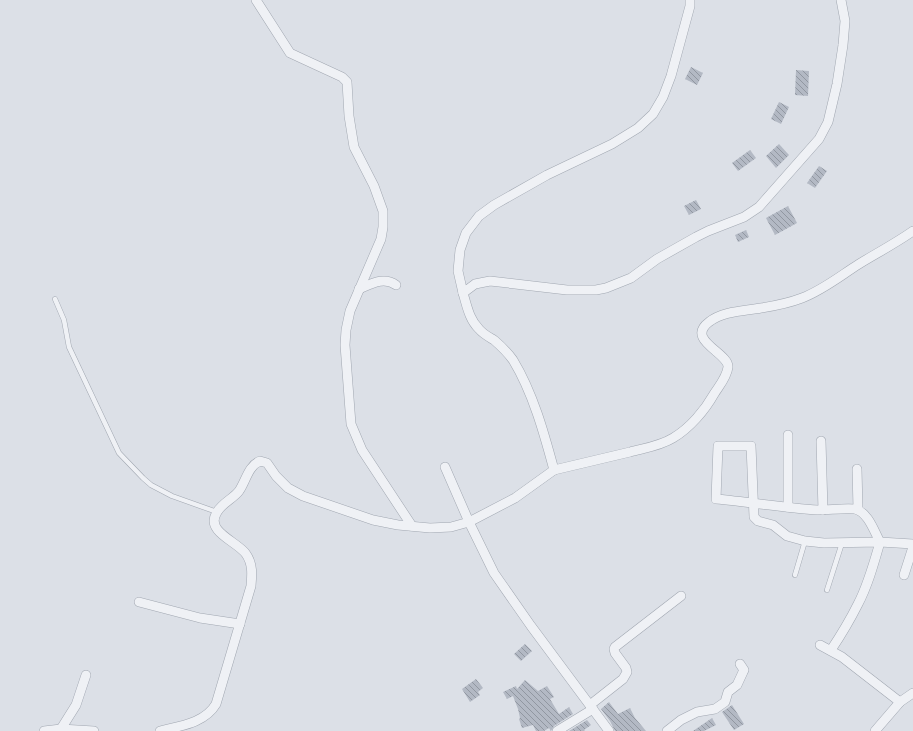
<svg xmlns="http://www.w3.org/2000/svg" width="913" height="731" font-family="'Alegreya Sans',sans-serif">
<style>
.building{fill:url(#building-back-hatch)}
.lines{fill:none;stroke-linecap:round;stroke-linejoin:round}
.service-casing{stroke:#a1a7b1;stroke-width:5.5}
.minor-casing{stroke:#a1a7b1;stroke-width:10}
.service{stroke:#eff1f5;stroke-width:4.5}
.minor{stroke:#eff1f5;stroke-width:9}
</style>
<defs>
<pattern id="building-back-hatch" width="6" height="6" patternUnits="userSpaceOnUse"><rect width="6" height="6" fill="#b3b9c4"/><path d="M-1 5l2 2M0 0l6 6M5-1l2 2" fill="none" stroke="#9197a1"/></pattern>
</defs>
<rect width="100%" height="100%" fill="#dce0e7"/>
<g class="building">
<polygon points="691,67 703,73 697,85 685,79"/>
<polygon points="796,70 809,71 808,96 795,95"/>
<polygon points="779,102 789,107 781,124 771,119"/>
<polygon points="779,144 789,155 776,168 766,156"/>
<polygon points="750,150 756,158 738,171 732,163"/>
<polygon points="819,166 827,171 815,188 807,183"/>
<polygon points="696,200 701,209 689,215 684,206"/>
<polygon points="788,206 797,223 775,235 766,218"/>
<polygon points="746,230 749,237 738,242 735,235"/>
<polygon points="525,644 532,651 521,661 514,654"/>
<polygon points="476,679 483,688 478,692 480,695 470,702 462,689"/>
<polygon points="525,680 538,691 547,686 554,697 550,699 559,714 569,707 573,714 554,726 551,731 549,728 544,731 536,731 533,725 522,728 519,719 520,718 518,709 513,696 507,699 503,692 516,686 517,689"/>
<polygon points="609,702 618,714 630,708 635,718 646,731 615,731 610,721 601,709"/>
<polygon points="732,705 744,724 734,730 722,712"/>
<polygon points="712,718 716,725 704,731 693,731"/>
<polygon points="587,720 591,725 584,730 585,731 569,731"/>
</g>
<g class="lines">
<defs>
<g id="service">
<polyline points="55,299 64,320 69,347 119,453 143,478 151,485 172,496 217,512"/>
<polyline points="795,575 805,541"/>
<polyline points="827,590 842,543"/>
</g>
<g id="minor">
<polyline points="256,0 290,53 342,77 347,82 349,116 354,147 374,186 383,211 383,227 381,239 350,311 346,330 345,345 351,424 362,450 412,526"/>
<path d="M359,289c12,-5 25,-13 37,-4"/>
<polyline points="463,293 458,271 460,250 466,233 479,216 494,205 547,175 612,144 638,128 653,114 663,97 671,76 690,6 690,0"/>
<polyline points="821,441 823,510"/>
<polyline points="445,467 469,522 494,573 531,626 609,731"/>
<polyline points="857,469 858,509"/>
<path d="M554,470c26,-6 51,-12 76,-18 15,-4 30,-6 43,-14 17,-10 32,-28 41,-44 5,-8 13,-17 14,-27 1,-14 -43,-27 -19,-45 14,-11 35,-11 52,-14 13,-2 28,-5 41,-10 21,-8 38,-22 57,-34 18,-11 37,-21 54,-33"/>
<polyline points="788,507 788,435"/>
<polyline points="904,575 913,547"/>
<polyline points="139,602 200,618 240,624"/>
<polyline points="820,645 842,657 900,702"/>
<path d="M831,650c10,-15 19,-30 27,-46 10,-19 16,-41 22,-62 -6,-11 -12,-30 -25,-33 -12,-1 -25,1 -37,1 -34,-2 -68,-8 -102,-11l2,-53h33l3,71 4,4 15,4 14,11 18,5 19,2 56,-1 33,2"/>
<polyline points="590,705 623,679 627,672 626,668 615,653 614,649 615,647 681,596"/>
<polyline points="61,729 76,705 86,675"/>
<polyline points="44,731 61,729 94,731"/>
<path d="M160,731c20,-5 45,-8 56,-27l35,-118c1,-11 2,-22 -5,-32 -8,-12 -40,-22 -30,-40 4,-10 17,-15 23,-23 7,-10 9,-25 21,-30l7,2 9,13 12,12 15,8 70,24 25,5 32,3 21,-1 18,-5 46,-24 39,-28c-10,-37 -21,-77 -41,-110 -5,-7 -12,-14 -19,-20 -5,-3 -11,-6 -15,-11 -10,-10 -12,-23 -16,-36l12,-9 15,-3 77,9h29l10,-2 25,-10 26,-19 39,-22 12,-6 36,-14 15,-10 60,-68 9,-17 9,-38 6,-39 2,-24 -4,-21"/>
<polyline points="557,731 593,709"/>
<polyline points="667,731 681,720 697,712 715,709 725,702 728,692 737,685 743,672 744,670 740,664"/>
<polyline points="875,731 900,702 913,693"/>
</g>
</defs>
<use href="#service" class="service-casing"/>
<use href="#minor" class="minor-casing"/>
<use href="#service" class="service"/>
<use href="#minor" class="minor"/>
</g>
</svg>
